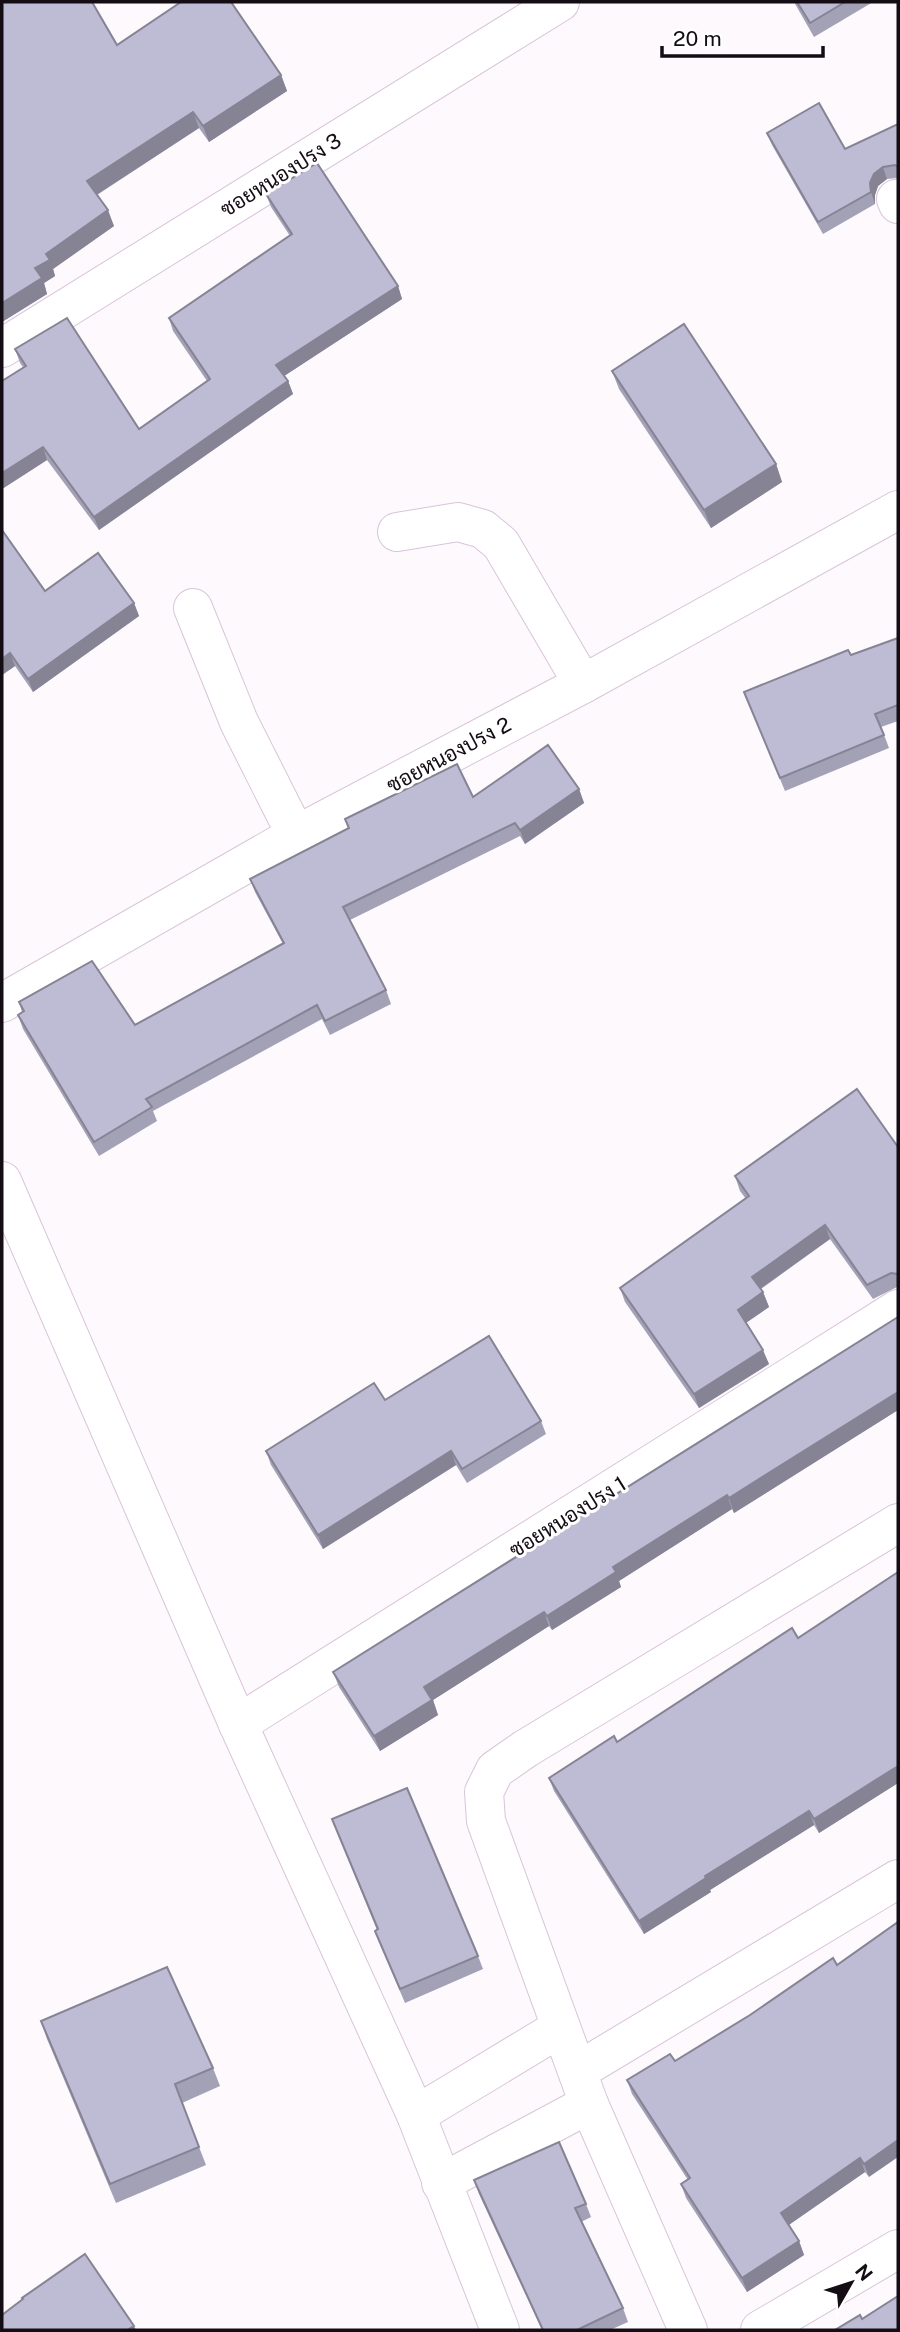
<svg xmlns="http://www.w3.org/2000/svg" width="900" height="2332" font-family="'Public Sans',Sarabun,sans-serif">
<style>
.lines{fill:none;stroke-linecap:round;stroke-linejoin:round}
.street-casing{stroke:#d9c5d9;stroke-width:40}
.secondary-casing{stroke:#d9c5d9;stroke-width:40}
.street{stroke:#fff;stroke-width:38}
.secondary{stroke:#fff;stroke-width:38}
.wall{fill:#a3a1b6}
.shaded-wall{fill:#858394}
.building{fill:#bebbd4;stroke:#858394;stroke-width:2}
.labels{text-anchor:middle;stroke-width:6;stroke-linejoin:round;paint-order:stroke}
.street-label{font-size:21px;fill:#140d14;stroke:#fff}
</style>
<rect width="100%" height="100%" fill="#fdf9fd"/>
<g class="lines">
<defs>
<g id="street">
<polyline points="896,199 898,204"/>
<polyline points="2,348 560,2"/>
<polyline points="397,532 458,522 483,529 501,544 583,684"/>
<polyline points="193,608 239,722 296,835"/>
<polyline points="2,1003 296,835 583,684 898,510"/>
<polyline points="238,1724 898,1309"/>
<polyline points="578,2071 898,1879"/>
<polyline points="416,2115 560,2028"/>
<polyline points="441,2183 589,2104"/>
<polyline points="688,2330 589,2104 486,1821 484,1792 495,1770 525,1749 898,1523"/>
<polyline points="760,2330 898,2249"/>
</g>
<polyline id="secondary" points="2,1181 238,1724 416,2115 500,2330"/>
</defs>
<use href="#street" class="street-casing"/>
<use href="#secondary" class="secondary-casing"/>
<use href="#street" class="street"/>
<use href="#secondary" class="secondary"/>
</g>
<g class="wall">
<polygon points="2,2 117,45 281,75 287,91 209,142 199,128 97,195 114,226 53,269 55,276 44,283 47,294 2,322"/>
<polygon points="794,2 873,2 814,37"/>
<polygon points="898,124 898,178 887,179 878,186 875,195 875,204 823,234 772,145 767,133 845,149"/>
<polygon points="266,194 398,286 402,299 284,376 288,381 293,394 99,530 47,460 2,489 2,381 23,367 20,363 15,349 139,429 207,381 173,331 169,318 290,236 271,207"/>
<polygon points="612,371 776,464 782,482 711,528 619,389"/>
<polygon points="2,530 45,591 134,603 139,616 33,692 15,666 2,675"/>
<polygon points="898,638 898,721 881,727 889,748 785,791 744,692"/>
<polygon points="579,789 584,803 525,844 520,836 350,920 386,990 391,1004 330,1035 322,1019 153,1111 157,1121 99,1156 23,1029 18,1015 22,1012 19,1002 135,1025 283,944 255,892 250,879 348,828 345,819 473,797"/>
<polygon points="898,1147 898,1288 897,1287 873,1299 830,1239 761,1289 763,1292 769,1307 746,1323 769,1364 699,1408 625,1302 620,1288 746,1199 740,1191 735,1176"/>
<polygon points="898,1317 898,1410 734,1513 732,1509 619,1581 621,1587 552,1630 549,1626 433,1700 438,1715 380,1751 339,1687 333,1672"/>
<polygon points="385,1400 541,1421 546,1434 467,1483 456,1465 323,1549 271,1465 266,1451"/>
<polygon points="898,1572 898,1783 819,1833 814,1825 710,1890 711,1892 644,1934 554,1791 549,1778 617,1742 798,1638"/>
<polygon points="332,1819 478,1956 483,1969 405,2003 380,1944 375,1931 377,1930"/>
<polygon points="833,1958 869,2177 865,2172 788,2225 799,2241 804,2255 747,2292 686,2198 681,2184 688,2180 632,2094 627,2080 675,2061 750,2015"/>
<polygon points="41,2021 213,2068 220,2086 182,2103 206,2165 116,2203 47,2039"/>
<polygon points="474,2180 586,2204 591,2217 581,2222 623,2308 628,2322 610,2330 542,2330 479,2194"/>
</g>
<g class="shaded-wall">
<polygon points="281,75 287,91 209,142 203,126"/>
<polygon points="193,112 199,128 93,197 87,181"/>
<polygon points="883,167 887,179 878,186 875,195 875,204 871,192 870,183 874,174"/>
<polygon points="108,210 114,226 53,269 55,276 44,283 47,294 2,322 2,303 35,268 46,254"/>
<polygon points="398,286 402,299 281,378 276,365"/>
<polygon points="288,381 293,394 99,530 94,517"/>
<polygon points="43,447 47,460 2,489 2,473"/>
<polygon points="776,464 782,482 711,528 704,510"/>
<polygon points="134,603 139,616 33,692 28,679"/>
<polygon points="10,653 15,666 2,675 2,659"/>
<polygon points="579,789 584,803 525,844 520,830"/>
<polygon points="825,1225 830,1239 757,1291 752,1277"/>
<polygon points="763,1292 769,1307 744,1324 738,1310"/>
<polygon points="763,1350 769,1364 699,1408 694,1394"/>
<polygon points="898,1392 898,1410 734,1513 729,1498"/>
<polygon points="451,1451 456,1465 323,1549 318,1535"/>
<polygon points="727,1495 732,1509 619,1581 621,1587 552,1630 547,1616 613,1567"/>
<polygon points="544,1612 549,1626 433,1700 438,1715 380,1751 374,1736 424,1687"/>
<polygon points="898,1766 898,1783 819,1833 814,1819"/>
<polygon points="809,1811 814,1825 710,1890 711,1892 644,1934 639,1921 705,1876"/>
<polygon points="898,2140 898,2157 869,2177 864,2164"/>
<polygon points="860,2158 865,2172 786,2227 781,2213"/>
<polygon points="799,2241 804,2255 747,2292 742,2278"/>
<polygon points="134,2326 136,2330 127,2330"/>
</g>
<g class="building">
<polygon points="2,2 92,2 117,45 181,2 231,2 281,75 203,126 193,112 87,181 108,210 46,254 50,260 35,268 42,278 2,303"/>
<polygon points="797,2 845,2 810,23"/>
<polygon points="819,103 845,149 898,124 898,167 895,165 883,167 874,174 870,183 871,192 818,222 767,133"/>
<polygon points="317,163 398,286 276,365 288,381 94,517 43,447 2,473 2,381 26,366 15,349 67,318 139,429 210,379 169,318 292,234 266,194"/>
<polygon points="684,324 776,464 704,510 612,371"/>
<polygon points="2,530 45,591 98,553 134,603 28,679 10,653 2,659"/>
<polygon points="898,638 898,705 875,714 884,735 780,778 744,692 848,650 851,655"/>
<polygon points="548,745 579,789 520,830 515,823 343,907 386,990 325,1021 317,1005 146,1099 152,1107 94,1142 18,1015 24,1011 19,1002 92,961 135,1025 284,943 250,879 349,828 345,819 457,764 473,797"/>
<polygon points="857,1089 898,1147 898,1274 891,1273 867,1285 825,1225 752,1277 763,1292 738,1310 763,1350 694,1394 620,1288 749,1196 735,1176"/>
<polygon points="898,1317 898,1392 729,1498 727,1495 613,1567 616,1572 547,1616 544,1612 424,1687 432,1700 374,1736 333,1672"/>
<polygon points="489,1336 541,1421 462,1469 451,1451 318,1535 266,1451 374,1383 385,1400"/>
<polygon points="898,1572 898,1766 814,1819 809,1811 705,1876 706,1878 639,1921 549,1778 614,1736 617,1742 792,1628 798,1638"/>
<polygon points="407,1788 478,1956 400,1989 375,1931 378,1929 332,1819"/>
<polygon points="898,1922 898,2140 864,2164 860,2158 781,2213 799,2241 742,2278 681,2184 690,2178 627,2080 670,2054 675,2061 750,2015 833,1958 837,1965"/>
<polygon points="167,1967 213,2068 175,2084 199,2147 110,2184 41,2021"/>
<polygon points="559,2142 586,2204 575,2208 623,2308 577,2330 543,2330 474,2180"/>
<polygon points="85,2254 134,2326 127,2330 2,2330 2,2315 23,2299 22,2298"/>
<polygon points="898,2296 898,2330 835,2330 860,2315 862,2319"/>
</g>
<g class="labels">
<g class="street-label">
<text transform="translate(281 175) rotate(-32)" y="7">ซอยหนองปรง 3</text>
<text transform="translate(449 755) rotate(-28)" y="7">ซอยหนองปรง 2</text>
<text transform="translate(568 1517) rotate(-32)" y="7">ซอยหนองปรง 1</text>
</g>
</g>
<rect width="900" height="2332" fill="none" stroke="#140d14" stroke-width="7"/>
<g transform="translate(851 2283) rotate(51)" stroke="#ffffff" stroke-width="5" paint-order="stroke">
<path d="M0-5L12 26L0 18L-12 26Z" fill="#140d14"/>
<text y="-10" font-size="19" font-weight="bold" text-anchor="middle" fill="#140d14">N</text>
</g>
<path d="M662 46v10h161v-10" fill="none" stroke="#140d14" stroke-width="3.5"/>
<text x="673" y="46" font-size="21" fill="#140d14" stroke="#ffffff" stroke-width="5" paint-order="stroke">20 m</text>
</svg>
